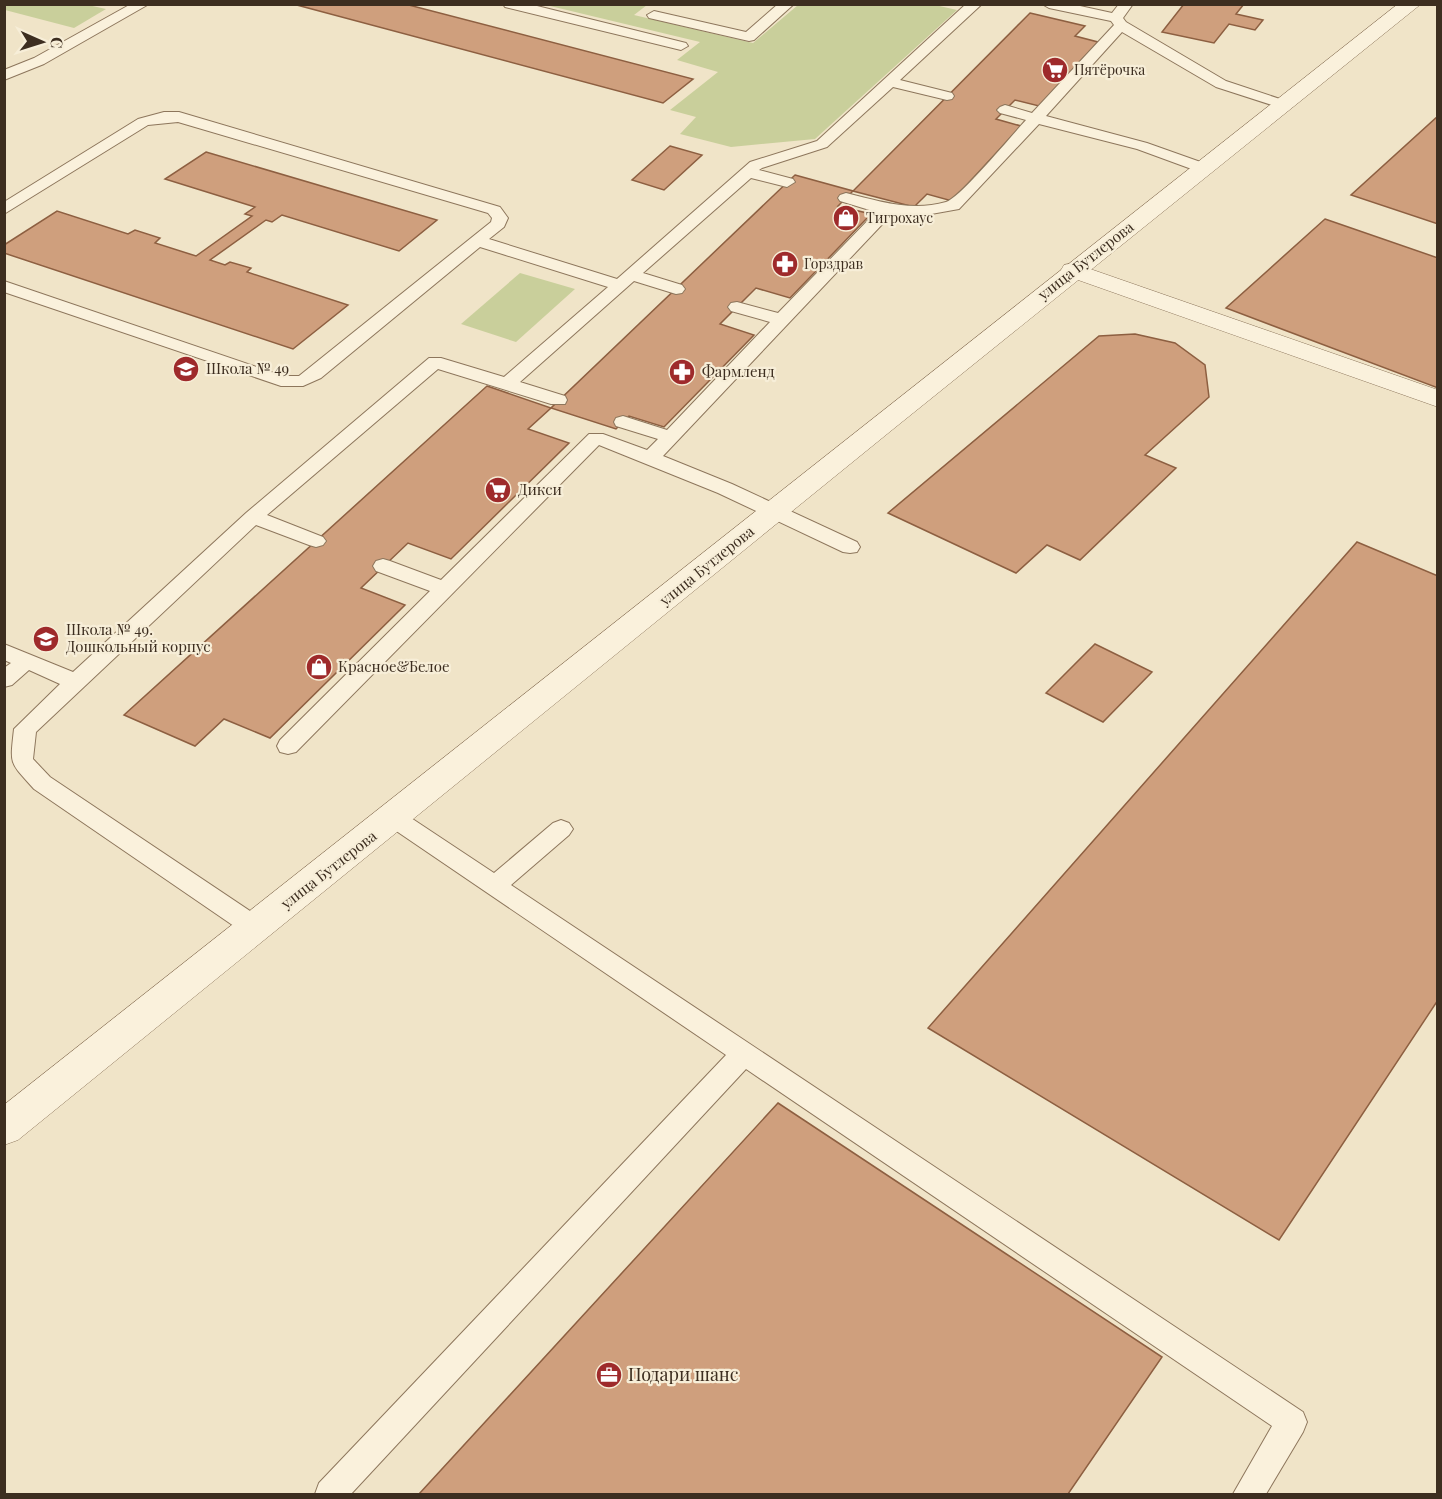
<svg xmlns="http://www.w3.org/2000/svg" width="1442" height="1499" font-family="'Playfair Display',serif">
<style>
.green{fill:#c9cf9b}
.building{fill:#cf9f7d;stroke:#8d5f41;stroke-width:1.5}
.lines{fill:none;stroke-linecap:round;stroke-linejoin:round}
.service-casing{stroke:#8d765c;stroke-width:2}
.minor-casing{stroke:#8d765c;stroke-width:1}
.tertiary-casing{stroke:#8d765c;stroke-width:1}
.service{fill:#faf1dc;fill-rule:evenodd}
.minor{fill:#faf1dc;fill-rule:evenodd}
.tertiary{fill:#faf1dc;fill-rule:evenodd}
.labels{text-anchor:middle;stroke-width:4.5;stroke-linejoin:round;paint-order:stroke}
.far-poi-label{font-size:14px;fill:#3d2e20;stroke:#f7eed8;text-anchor:start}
.street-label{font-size:15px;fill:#3d2e20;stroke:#f7eed8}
.poi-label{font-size:15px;fill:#3d2e20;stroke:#f7eed8;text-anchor:start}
.near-poi-label{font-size:18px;fill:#3d2e20;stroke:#f7eed8;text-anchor:start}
</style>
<rect width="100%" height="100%" fill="#f0e4c8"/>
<g class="green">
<polygon points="4,5 88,5 106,9 74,28 5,10"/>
<polygon points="935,5 957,10 815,139 731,147 680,134 696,117 670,110 718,72 677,60 700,42 546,5 647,5 634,15 753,43 798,5"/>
<polygon points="520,273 575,289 516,342 461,324"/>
</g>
<g class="building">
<polygon points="293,4 405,4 693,79 663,103"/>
<polygon points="1184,4 1244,4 1236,14 1263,20 1255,30 1229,24 1214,43 1162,32"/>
<polygon points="1030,13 1085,26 1075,36 1098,42 1039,106 1015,100 996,119 1021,126 952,201 927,194 914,207 853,191"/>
<polygon points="1438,116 1438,224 1351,195"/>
<polygon points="670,146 702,155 664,190 632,180"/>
<polygon points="206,152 437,220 399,251 282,215 272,222 266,220 210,260 225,265 230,262 251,268 247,272 348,305 293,349 4,253 4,245 57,211 128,234 135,230 160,238 155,243 196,256 252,216 245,214 255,207 165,179"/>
<polygon points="795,175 853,191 838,206 871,214 790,298 756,288 720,324 754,335 664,427 629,416 616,429 551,408"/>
<polygon points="1325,219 1438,258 1438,388 1226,308"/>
<polygon points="1135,334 1175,343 1205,365 1209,397 1145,455 1176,468 1080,560 1047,545 1016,573 888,513 1099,336"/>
<polygon points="487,386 551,408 528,429 569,443 451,559 408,543 361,588 405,605 270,738 224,719 195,746 124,715"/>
<polygon points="1357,542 1438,576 1438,1000 1279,1240 928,1028"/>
<polygon points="1095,644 1152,672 1103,722 1046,693"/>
<polygon points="778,1103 1162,1357 1068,1494 419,1494"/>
</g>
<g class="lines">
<defs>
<g id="service">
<polygon points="131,4 149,4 44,64 4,80 4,70 34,58"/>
<polygon points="503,4 529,4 686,43 688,46 681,50 505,7"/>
<polygon points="778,4 794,4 754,40 749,41 649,18 647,15 654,11 746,32"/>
<path d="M966,4h16l-82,76 52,13 2,3 -2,3 -5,1 -54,-13 -66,60 -65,21 -3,2 34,9 2,3 -8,5 -36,-9 -108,95 39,12 3,4 -3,4 -6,1 -42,-13 -114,101 45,14 2,4 -2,4h-14l-113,-35 -171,146 56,22 3,4 -3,4 -7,2 -7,-2 -53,-20 -220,207 -3,27 17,18 215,144 3,7 -3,7 -9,2 -9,-2 -213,-146c-25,-28 -24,-23 -20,-60l46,-45 -31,-14 -17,15 -8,2v-19l7,-5 -7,-3v-16l69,28 173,-159 183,-155h12l63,19 104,-90 -128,-40 -159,131 -18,8h-22l-277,-94v-11l279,95h16l192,-154 1,-4 -4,-5 -310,-91 -30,3 -144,89v-12l134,-83 26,-7h15l321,95 8,11 -4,9 -15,12 128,40 133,-117 67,-21z"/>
<path d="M1042,4h29l41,9 7,-9h14l-10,14 3,4 100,59 63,21 2,3 -7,4 -68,-22 -94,-55 -76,84 101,27 62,22 2,3 -2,3h-12l-60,-22 -98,-25 -80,85 -39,7 -29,-1 -228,241 69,28 125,58 3,5 -3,5 -7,1 -7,-1 -125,-59 -119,-48 -303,307 -8,2 -8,-2 -3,-6 3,-6 150,-149 -54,-20 -3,-5 3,-5 7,-2 7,2 51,19 148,-146h14l44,16 11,-11 -42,-13 -2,-4 2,-4 7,-2 44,14 103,-108 -39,-11 -3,-4 3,-4 6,-1 41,11 98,-101 -36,-11 -2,-3 2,-3 6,-2c33,8 65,19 100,9 14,-4 66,-67 80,-82l-26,-7 -3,-3 3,-3 5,-2 27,8 82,-88 -3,-4 -62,-13z"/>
<polygon points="394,809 402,812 494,873 553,823 561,820 569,823 573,829 569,835 511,885 1303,1412 1307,1422 1303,1432 1266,1494 1233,1494 1272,1426 746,1069 351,1494 315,1494 319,1483 726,1055 386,824 382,818 386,812"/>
</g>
<polygon id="minor" points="1073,263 1438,390 1438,407 1064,275 1061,270 1064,265"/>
<polygon id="tertiary" points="1398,4 1421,4 892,430 18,1140 4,1145 4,1105"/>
</defs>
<use href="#service" class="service-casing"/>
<use href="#minor" class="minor-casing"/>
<use href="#tertiary" class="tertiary-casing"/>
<use href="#service" class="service"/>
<use href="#minor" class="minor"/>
<use href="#tertiary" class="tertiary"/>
</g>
<defs>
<symbol id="supermarket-disc" viewBox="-11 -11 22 22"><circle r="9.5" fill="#9e2a2b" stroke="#f7eed8"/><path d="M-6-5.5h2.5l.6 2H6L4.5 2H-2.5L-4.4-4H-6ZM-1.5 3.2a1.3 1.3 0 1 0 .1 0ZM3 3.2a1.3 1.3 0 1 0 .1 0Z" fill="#fff"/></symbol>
<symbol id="shop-disc" viewBox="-11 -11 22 22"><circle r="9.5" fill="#9e2a2b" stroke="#f7eed8"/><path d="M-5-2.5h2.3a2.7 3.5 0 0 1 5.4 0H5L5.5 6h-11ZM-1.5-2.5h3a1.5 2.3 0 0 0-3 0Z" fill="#fff"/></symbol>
<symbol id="pharmacy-disc" viewBox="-11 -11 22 22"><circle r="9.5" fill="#9e2a2b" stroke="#f7eed8"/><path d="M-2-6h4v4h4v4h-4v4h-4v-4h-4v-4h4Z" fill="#fff"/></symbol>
<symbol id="school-disc" viewBox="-11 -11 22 22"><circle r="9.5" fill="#9e2a2b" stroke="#f7eed8"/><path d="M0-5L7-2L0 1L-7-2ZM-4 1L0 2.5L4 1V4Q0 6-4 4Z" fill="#fff"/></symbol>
<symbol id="office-disc" viewBox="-11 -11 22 22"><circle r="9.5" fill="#9e2a2b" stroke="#f7eed8"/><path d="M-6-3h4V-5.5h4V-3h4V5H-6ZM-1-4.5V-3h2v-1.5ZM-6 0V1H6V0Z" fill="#fff"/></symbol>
</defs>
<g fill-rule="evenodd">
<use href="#supermarket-disc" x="1040" y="55" width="30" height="30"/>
<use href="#shop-disc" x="831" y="203" width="30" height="30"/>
<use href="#pharmacy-disc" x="770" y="249" width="30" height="30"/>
<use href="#school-disc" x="171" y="354" width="30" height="30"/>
<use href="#pharmacy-disc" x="667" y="357" width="30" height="30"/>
<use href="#supermarket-disc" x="483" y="475" width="30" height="30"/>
<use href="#school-disc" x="31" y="624" width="30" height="30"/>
<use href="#shop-disc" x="304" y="652" width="30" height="30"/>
<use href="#office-disc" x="594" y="1360" width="30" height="30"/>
</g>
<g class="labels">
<g class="far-poi-label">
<text x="1074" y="75">Пятёрочка</text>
<text x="866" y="223">Тигрохаус</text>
<text x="804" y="269">Горздрав</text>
</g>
<g class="street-label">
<text transform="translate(1086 261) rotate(-38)" y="5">улица Бутлерова</text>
<text transform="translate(707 566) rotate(-39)" y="5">улица Бутлерова</text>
<text transform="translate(329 870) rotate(-38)" y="5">улица Бутлерова</text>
</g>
<g class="poi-label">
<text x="206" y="374">Школа № 49</text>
<text x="702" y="377">Фармленд</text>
<text x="518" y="495">Дикси</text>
<text x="66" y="635">Школа № 49.<tspan x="66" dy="17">Дошкольный корпус</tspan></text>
<text x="338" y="672">Красное&amp;Белое</text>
</g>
<g class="near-poi-label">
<text x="628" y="1381">Подари шанс</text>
</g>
</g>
<rect width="1442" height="1499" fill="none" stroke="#3d2e20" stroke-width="12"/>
<g transform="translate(42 42) rotate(93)" stroke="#f7eed8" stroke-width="4.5" paint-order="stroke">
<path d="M0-4.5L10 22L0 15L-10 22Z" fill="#3d2e20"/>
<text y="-9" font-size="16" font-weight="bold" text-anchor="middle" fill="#3d2e20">С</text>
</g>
</svg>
